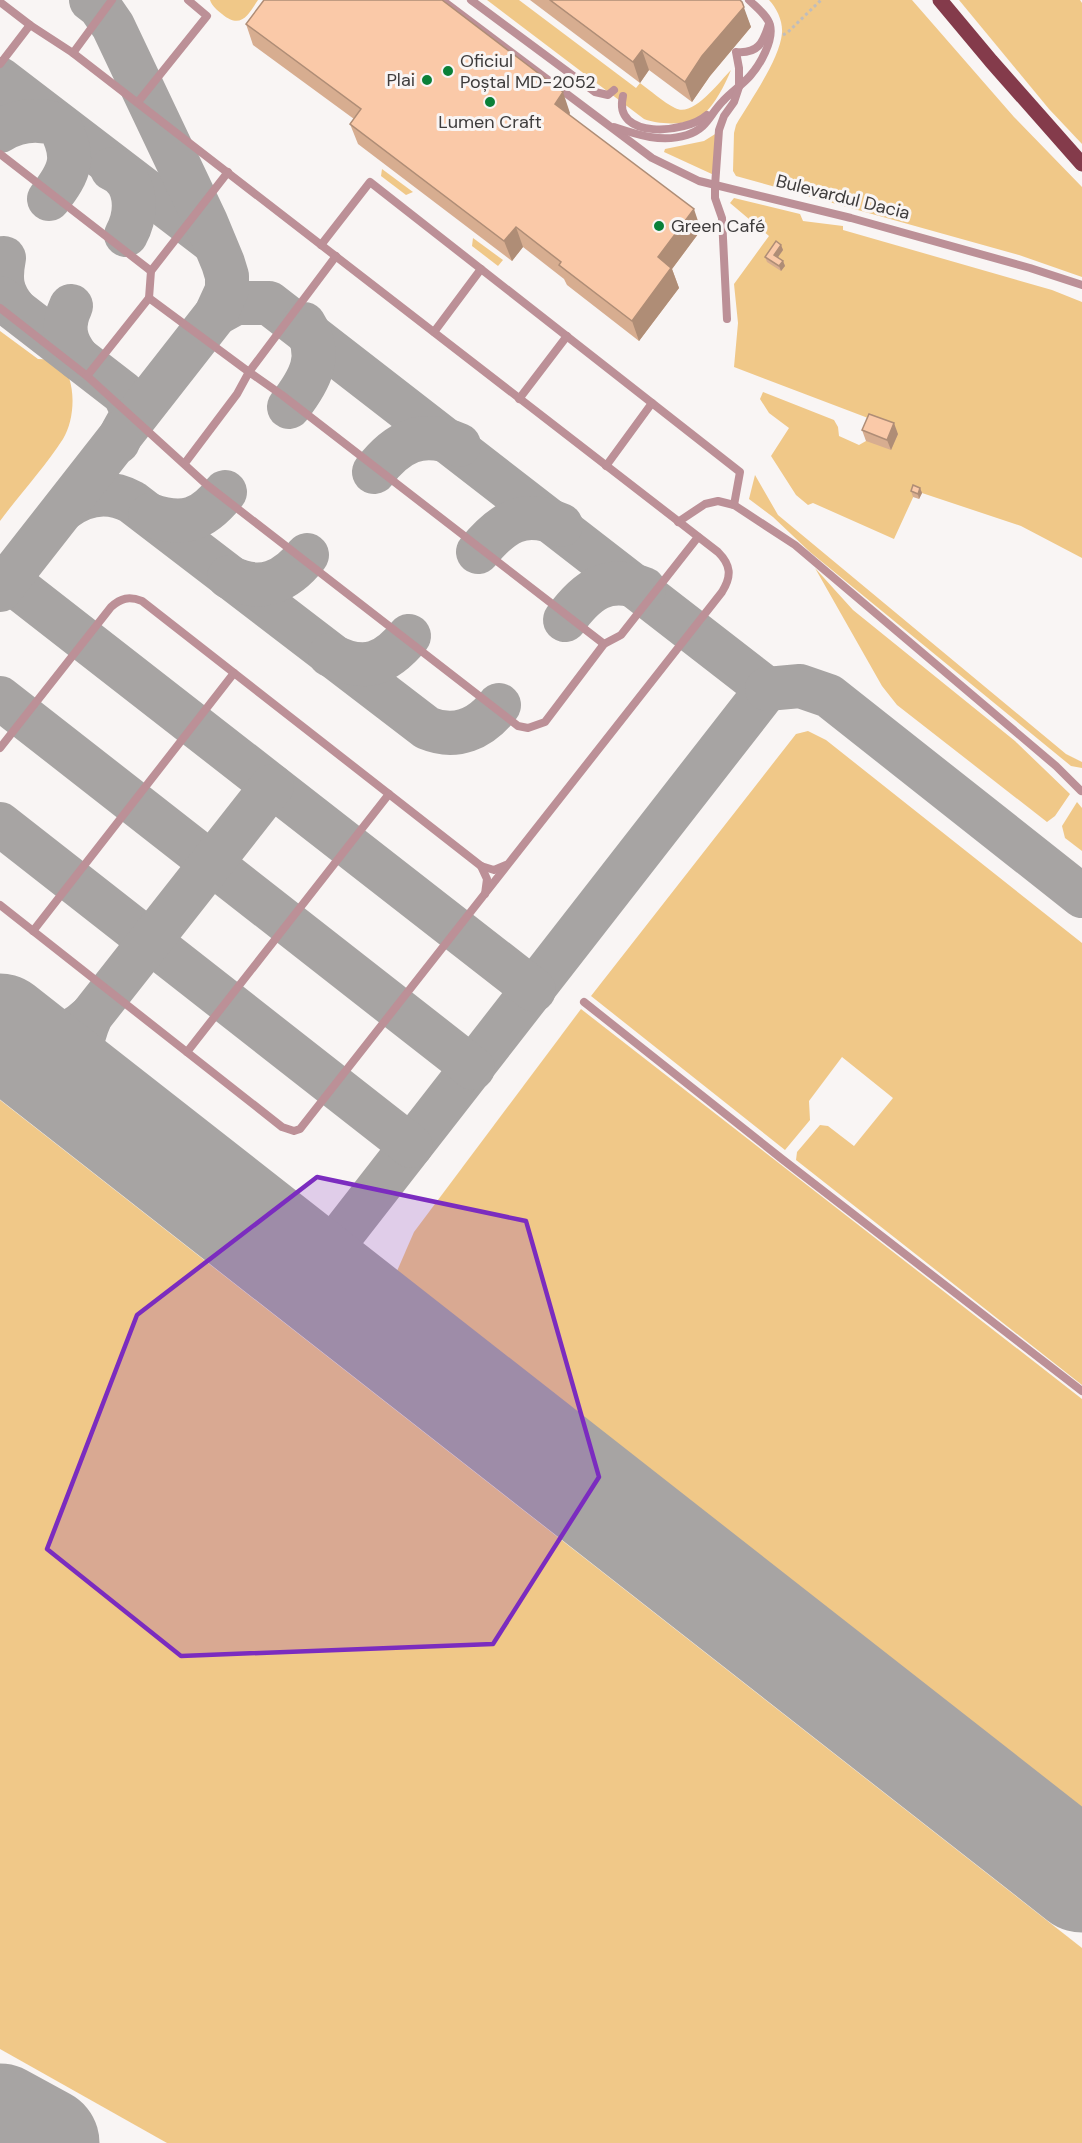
<svg xmlns="http://www.w3.org/2000/svg" width="1082" height="2143" font-family="'DM Sans',sans-serif">
<style>
.green{fill:#f0c888}
.lines{fill:none;stroke-linecap:round;stroke-linejoin:round}
.taxiway{stroke:#a7a4a3;stroke-width:44}
.runway{stroke:#a7a4a3;stroke-width:111}
.path{stroke:#c0bdbc;stroke-width:3;stroke-dasharray:3 3;stroke-linecap:butt}
.lane{stroke:#bc9097;stroke-width:8}
.primary{stroke:#843b4b;stroke-width:15}
.wall{fill:#d7ad90}
.shaded-wall{fill:#af8d76}
.building{fill:#fac9a8;stroke:#af8d76;stroke-width:1.5}
.marked{fill:#7b2cbf;fill-opacity:0.2;stroke:#7b2cbf;stroke-width:4.5;stroke-linejoin:round}
.poi-dot{fill:#0a8038;stroke:#f9f5f4;stroke-width:2}
.labels{text-anchor:middle;stroke-width:6;stroke-linejoin:round;paint-order:stroke}
.poi-label{font-size:18px;fill:#3e3c3c;stroke:#f9f5f4;text-anchor:start}
.street-label{font-size:18px;fill:#3e3c3c;stroke:#f9f5f4}
</style>
<rect width="100%" height="100%" fill="#f9f5f4"/>
<g class="green">
<path d="M210,0h48c-10,15 -17,30 -36,14 -5,-4 -10,-8 -12,-14z"/>
<path d="M487,0h32l117,88 4,-5c11,8 23,19 35,25 18,10 44,-26 56,-38 -6,15 -16,34 -28,45 -11,11 -45,10 -59,4z"/>
<path d="M769,0h143l102,117 68,70v90l-63,-22 -283,-79 -3,-5 1,-38 2,-8c14,-24 44,-66 46,-92 1,-11 -5,-25 -13,-33z"/>
<polygon points="959,0 1080,0 1082,3 1082,144 1049,109"/>
<polygon points="720,131 714,175 664,152 665,149 704,141"/>
<polygon points="382,169 413,192 406,195 381,176"/>
<polygon points="734,198 800,214 803,221 843,226 843,230 1052,290 1082,302 1082,558 1021,526 916,491 894,539 813,503 808,505 796,495 771,456 789,428 769,413 760,399 763,392 834,420 838,427 839,436 859,445 866,441 868,418 734,367 738,323 734,284 769,236 730,203"/>
<polygon points="473,238 503,260 498,266 472,246"/>
<path d="M0,331l38,28 20,1c19,17 18,58 5,79 -18,28 -43,55 -63,82z"/>
<polygon points="755,475 778,515 1066,754 1082,762 1082,768 1071,766 810,552 773,517 749,499"/>
<polygon points="815,568 853,610 1015,741 1070,794 1055,816 1047,822 897,705 882,686"/>
<polygon points="808,731 826,740 1082,943 1082,1385 796,1160 797,1152 820,1125 828,1126 854,1146 893,1098 842,1057 809,1101 810,1120 785,1150 591,996 796,734"/>
<polygon points="1077,802 1082,808 1082,851 1065,838 1062,826"/>
<polygon points="581,1009 1082,1399 1082,1808 397,1271 414,1232"/>
<polygon points="0,1100 1082,1948 1082,2143 167,2143 0,2049"/>
</g>
<g class="lines">
<g class="taxiway">
<polyline points="0,79 213,242"/>
<path d="M0,131c18,-11 39,-13 59,-6 17,32 12,46 -10,74"/>
<path d="M112,169c26,11 26,44 14,66"/>
<path d="M4,258c-4,21 -3,34 11,51"/>
<path d="M0,298l123,95c16,25 3,27 -5,49"/>
<path d="M71,306c-9,19 -7,35 7,52"/>
<polyline points="216,314 236,303 269,303 767,689 312,1273"/>
<path d="M289,407c21,-27 35,-51 15,-83"/>
<path d="M374,472c23,-30 47,-43 85,-27"/>
<path d="M64,509c21,-16 44,-20 68,-7l295,226c29,12 54,1 72,-23"/>
<path d="M150,515c34,12 53,5 75,-23"/>
<path d="M478,552c24,-29 45,-44 83,-27"/>
<path d="M229,577c32,16 57,5 78,-22"/>
<polyline points="8,580 534,990"/>
<polyline points="0,590 216,314 227,290 227,276 223,263 206,222 113,26 100,7 91,0"/>
<path d="M565,620c21,-29 42,-46 79,-31"/>
<path d="M330,655c35,18 56,9 79,-19"/>
<polyline points="767,689 800,686 829,696 1082,896"/>
<polyline points="0,698 473,1068"/>
<polyline points="0,824 411,1146"/>
<path d="M0,1027c34,18 62,16 91,-11"/>
<path d="M97,1105c-17,-32 -22,-54 -6,-89l181,-230"/>
</g>
<g class="runway">
<polyline points="0,1029 1082,1877"/>
<polyline points="0,2119 44,2143"/>
</g>
<polyline class="path" points="783,35 788,32 821,0"/>
<g class="lane">
<polyline points="442,0 652,158 699,181 851,218 1030,268 1082,285"/>
<polyline points="471,0 595,92 608,95 614,90"/>
<path d="M0,2l30,23 43,28 645,499c13,13 14,24 4,40l-422,537 -6,2 -12,-4 -282,-222"/>
<polyline points="73,53 112,0"/>
<polyline points="0,64 30,25"/>
<path d="M623,96c-11,44 63,38 84,19"/>
<polyline points="138,102 207,16 188,0"/>
<path d="M614,127c24,8 48,16 73,8 21,-7 22,-20 36,-34 8,-9 19,-16 27,-25 10,-11 24,-36 20,-51 -3,-10 -14,-18 -21,-25"/>
<polyline points="0,154 151,271"/>
<polyline points="321,245 370,182 740,472 734,505"/>
<polyline points="149,298 249,372 336,256"/>
<polyline points="0,308 87,376 207,485 518,726 528,728 545,722 604,644 621,635 698,537"/>
<path d="M727,319l-5,-101 -7,-20v-12l4,-56 5,-14 10,-14 5,-15v-19l-3,-16c22,2 27,-9 33,-28"/>
<polyline points="434,332 481,269"/>
<polyline points="87,376 149,298 151,271 228,172"/>
<polyline points="519,399 567,336"/>
<polyline points="185,463 237,394 249,372 282,395 604,644"/>
<polyline points="606,466 652,403"/>
<polyline points="678,522 705,504 718,501 734,505 795,545 1056,766 1081,791"/>
<path d="M0,748l111,-141c10,-9 18,-11 31,-6l339,265 13,4 12,-5"/>
<polyline points="481,866 487,879 485,894"/>
<polyline points="33,931 234,673"/>
<polyline points="584,1002 782,1159 1082,1391"/>
<polyline points="187,1052 389,794"/>
</g>
<polyline class="primary" points="940,0 991,61 1082,164"/>
</g>
<g class="wall">
<polygon points="530,0 740,0 751,27 710,76 692,102 649,70 640,83"/>
<polygon points="246,24 570,113 569,115 701,230 672,269 679,288 639,341 567,285 564,279 523,247 512,261 358,144 350,124 354,119 253,45"/>
<polygon points="781,245 783,250 778,257 783,261 785,266 781,271 767,262 765,257"/>
<polygon points="862,430 898,434 891,450 866,441"/>
<polygon points="920,488 922,493 919,499 913,497 911,491"/>
</g>
<g class="shaded-wall">
<polygon points="742,2 751,27 710,76 692,102 685,82 702,56"/>
<polygon points="642,50 649,70 640,83 633,62"/>
<polygon points="563,92 570,113 562,124 555,104"/>
<polygon points="694,209 701,230 672,269 679,288 639,341 632,321 658,257"/>
<polygon points="516,227 523,247 512,261 504,241"/>
<polygon points="781,245 783,250 776,260 774,255"/>
<polygon points="783,261 785,266 781,271 779,266"/>
<polygon points="894,423 898,434 891,450 887,440"/>
<polygon points="920,488 922,493 919,499 918,494"/>
</g>
<g class="building">
<polygon points="264,0 442,0 563,92 555,104 694,209 658,257 671,268 632,321 559,265 561,262 516,227 504,241 350,124 361,109 246,24"/>
<polygon points="550,0 740,0 742,2 744,7 702,56 685,82 642,50 633,62"/>
<polygon points="776,241 781,245 774,255 783,261 779,266 765,257"/>
<polygon points="869,414 894,423 887,440 862,430"/>
<polygon points="913,485 920,488 918,494 911,491"/>
</g>
<path class="marked" d="M317,1177l209,44 73,256 -106,167 -312,12 -134,-107 90,-234z"/>
<g class="poi-dot">
<circle cx="448" cy="71" r="6"/>
<circle cx="427" cy="80" r="6"/>
<circle cx="490" cy="102" r="6"/>
<circle cx="659" cy="226" r="6"/>
</g>
<g class="labels">
<g class="poi-label">
<text x="460" y="67">Oficiul<tspan x="460" dy="21">Poștal MD-2052</tspan></text>
<text x="415" y="86" text-anchor="end">Plai</text>
<text x="490" y="128" text-anchor="middle">Lumen Craft</text>
<text x="671" y="232">Green Café</text>
</g>
<g class="street-label">
<text transform="translate(843 197) rotate(14)" y="6">Bulevardul Dacia</text>
</g>
</g>
</svg>
